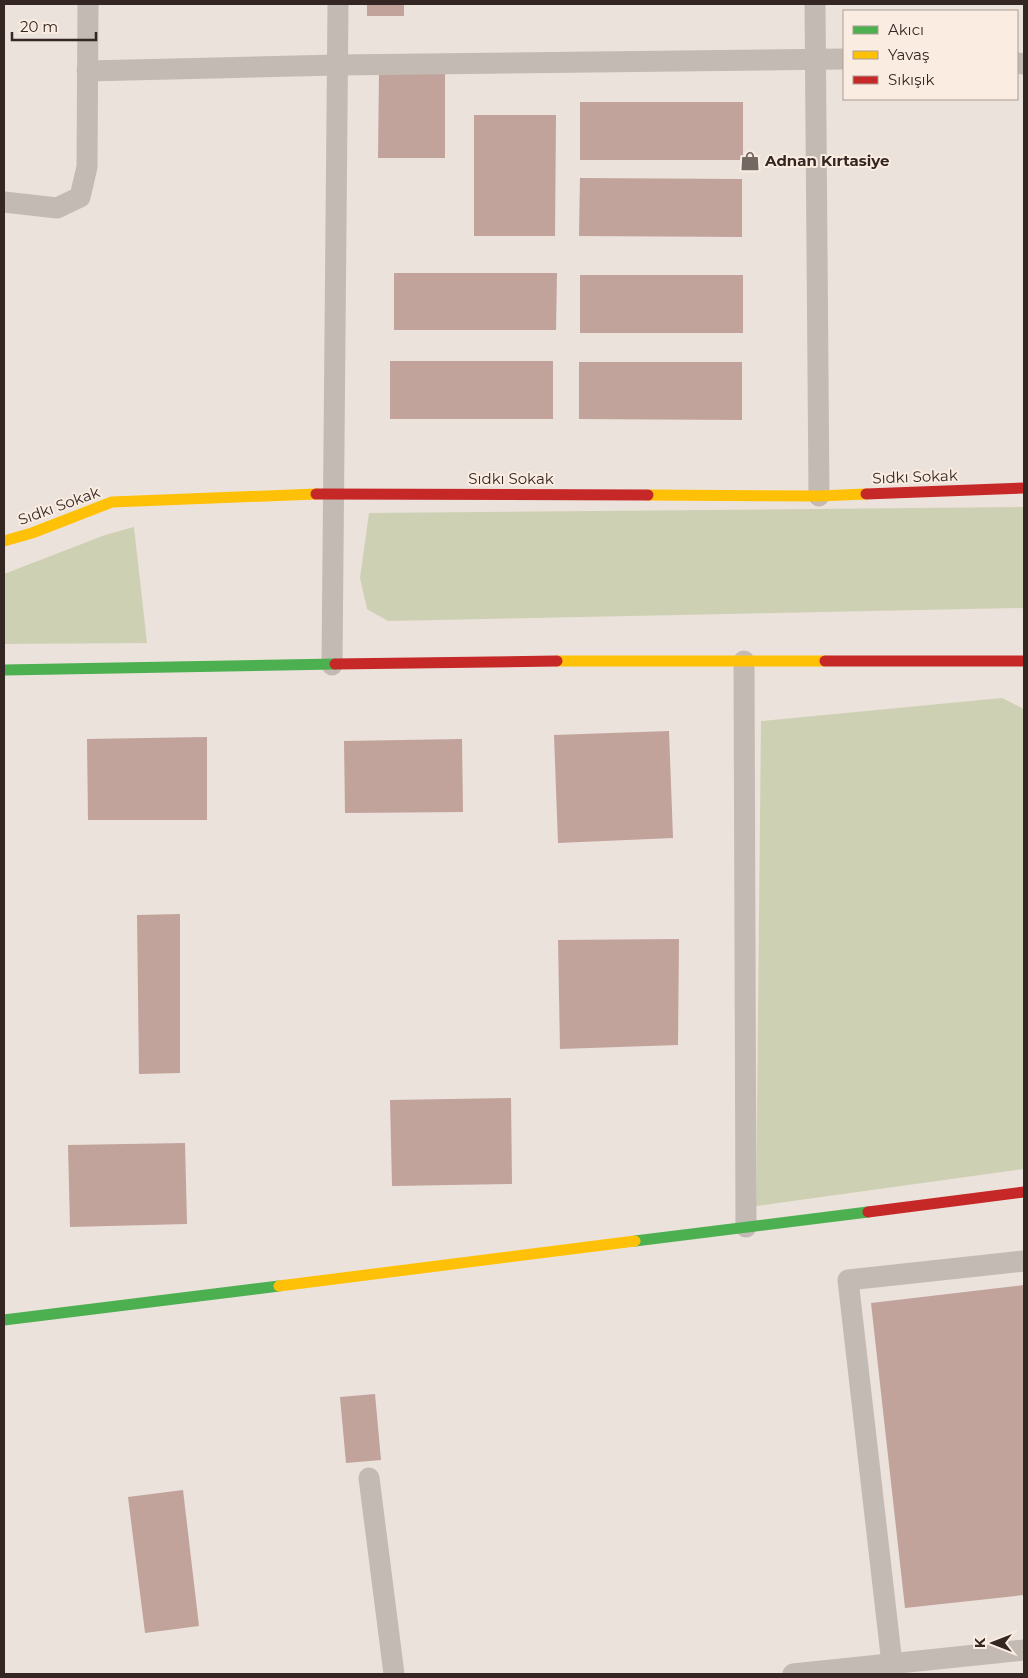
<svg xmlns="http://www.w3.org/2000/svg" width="1028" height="1678" font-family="Montserrat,sans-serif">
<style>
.green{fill:#ced0b3}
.building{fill:#c1a39b}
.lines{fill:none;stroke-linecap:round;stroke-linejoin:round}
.street{stroke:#c4bab4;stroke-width:21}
.fast{stroke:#4caf50;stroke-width:11}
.slow{stroke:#ffc107;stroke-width:11}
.jam{stroke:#c62828;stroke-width:11}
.labels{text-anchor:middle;stroke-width:4;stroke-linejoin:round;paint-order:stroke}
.poi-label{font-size:15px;font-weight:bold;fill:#342723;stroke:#faece0;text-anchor:start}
.street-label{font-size:15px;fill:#342723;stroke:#faece0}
</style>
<rect width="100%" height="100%" fill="#ebe2db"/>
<g class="green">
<polygon points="1024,507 1024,608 388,621 367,609 360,578 369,513"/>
<polygon points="134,527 147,643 4,644 4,574 105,535"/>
<polygon points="1002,698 1024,709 1024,1169 756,1206 761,721"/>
</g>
<g class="building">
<rect x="367" y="4" width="37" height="12"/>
<polygon points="379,71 445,71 445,158 378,158"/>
<rect x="580" y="102" width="163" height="58"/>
<polygon points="474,115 556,115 555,236 474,236"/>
<polygon points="580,178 742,179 742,237 579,236"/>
<polygon points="394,273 557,273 556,330 394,330"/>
<rect x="580" y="275" width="163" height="58"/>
<rect x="390" y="361" width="163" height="58"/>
<polygon points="579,362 742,362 742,420 579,419"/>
<polygon points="669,731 673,838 558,843 554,735"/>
<polygon points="207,737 207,820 88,820 87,739"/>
<polygon points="462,739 463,812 345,813 344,741"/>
<polygon points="180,914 180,1073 139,1074 137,915"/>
<polygon points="679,939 678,1045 560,1049 558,940"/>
<polygon points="511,1098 512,1184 392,1186 390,1100"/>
<polygon points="185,1143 187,1224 70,1227 68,1145"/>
<polygon points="1024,1285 1024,1595 905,1608 871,1303"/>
<polygon points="375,1394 381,1460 346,1463 340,1397"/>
<polygon points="183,1490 199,1626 145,1633 128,1497"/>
</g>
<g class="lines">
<g class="street">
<polyline points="815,4 819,496"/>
<polyline points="1017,63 1024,64"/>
<polyline points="87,71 337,65 844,59"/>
<polyline points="4,202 57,208 80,197 87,167 88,4"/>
<polyline points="744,661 746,1227"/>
<polyline points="332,665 338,4"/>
<polyline points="369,1478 394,1674"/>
<polyline points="892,1664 848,1280 1024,1261"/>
<polyline points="793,1674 1024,1650"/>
</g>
<g class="fast">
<polyline points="4,670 335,664"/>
<polyline points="635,1241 868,1212"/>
<polyline points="4,1320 279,1286"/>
</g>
<g class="slow">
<polyline points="648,495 819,496 866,494"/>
<polyline points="4,541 32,533 112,502 316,494"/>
<polyline points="557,661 825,661"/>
<polyline points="279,1286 635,1241"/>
</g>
<g class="jam">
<polyline points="316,494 648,495"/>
<polyline points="866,494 1024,488"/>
<polyline points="825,661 1024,661"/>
<polyline points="335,664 557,661"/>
<polyline points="868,1212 1024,1192"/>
</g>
</g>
<defs>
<symbol id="shop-bare" viewBox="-9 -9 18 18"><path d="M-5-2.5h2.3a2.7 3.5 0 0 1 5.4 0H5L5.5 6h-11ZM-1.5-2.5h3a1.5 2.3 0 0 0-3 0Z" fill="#746863" stroke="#faece0" stroke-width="2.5" paint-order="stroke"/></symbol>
</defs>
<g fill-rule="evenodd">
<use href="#shop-bare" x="736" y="147" width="28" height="28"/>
</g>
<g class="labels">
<g class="poi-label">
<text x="765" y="166">Adnan Kırtasiye</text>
</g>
<g class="street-label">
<text transform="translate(915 477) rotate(-2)" y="5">Sıdkı Sokak</text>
<text x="511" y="484">Sıdkı Sokak</text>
<text transform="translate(59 506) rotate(-20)" y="5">Sıdkı Sokak</text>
</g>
</g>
<rect width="1028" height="1678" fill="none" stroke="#342723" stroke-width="10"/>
<rect x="843" y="10" width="175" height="90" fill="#faece0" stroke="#ab9d94"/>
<rect x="853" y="26" width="25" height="8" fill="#4caf50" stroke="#ab9d94"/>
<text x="888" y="35" font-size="15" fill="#342723">Akıcı</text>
<rect x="853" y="51" width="25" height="8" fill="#ffc107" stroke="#ab9d94"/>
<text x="888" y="60" font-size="15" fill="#342723">Yavaş</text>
<rect x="853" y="76" width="25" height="8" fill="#c62828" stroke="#ab9d94"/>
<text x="888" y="85" font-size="15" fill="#342723">Sıkışık</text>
<g transform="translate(993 1643) rotate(270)" stroke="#faece0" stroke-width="4" paint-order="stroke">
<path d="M0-4L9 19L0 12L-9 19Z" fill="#342723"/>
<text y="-8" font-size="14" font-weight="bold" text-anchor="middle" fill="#342723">K</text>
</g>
<path d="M12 32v8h84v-8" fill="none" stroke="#342723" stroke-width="2.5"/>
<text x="20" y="32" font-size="15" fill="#342723" stroke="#faece0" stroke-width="4" paint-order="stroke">20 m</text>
</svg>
